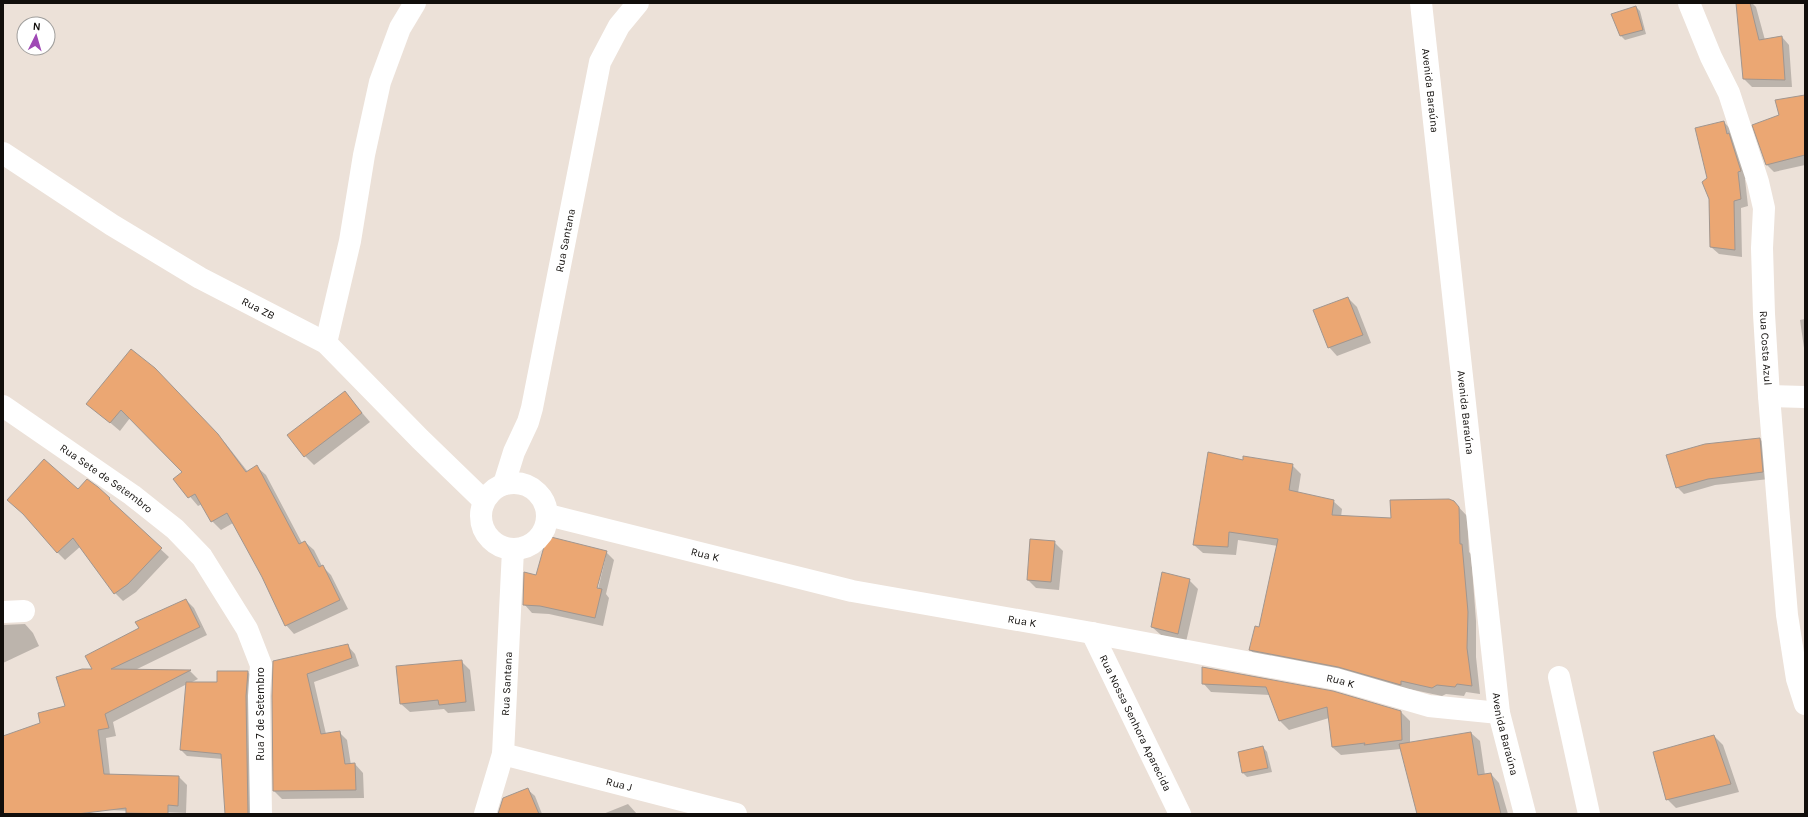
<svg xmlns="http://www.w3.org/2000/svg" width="1808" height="817" font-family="Karla,sans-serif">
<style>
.shadow{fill:#0003;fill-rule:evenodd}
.building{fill:#eba773;stroke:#a1968f}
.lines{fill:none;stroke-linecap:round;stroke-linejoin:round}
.minor{stroke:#fff;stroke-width:22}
.labels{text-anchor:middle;stroke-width:3.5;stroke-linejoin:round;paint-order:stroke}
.street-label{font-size:11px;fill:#110e0b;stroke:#fff}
</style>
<rect width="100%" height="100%" fill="#ece1d8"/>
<g class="shadow">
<polygon points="1737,3 1752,3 1756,7 1765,40 1782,37 1789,45 1792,87 1752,87 1744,79"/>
<polygon points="1636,7 1640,11 1646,34 1625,40 1621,36 1612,15"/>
<polygon points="1805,96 1805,165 1774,172 1766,164 1780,116"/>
<polygon points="1724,122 1731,130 1748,178 1745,179 1748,206 1741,208 1742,257 1719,254 1711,247 1710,199 1708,179"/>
<polygon points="1348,298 1357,307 1371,343 1337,356 1329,347"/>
<polygon points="1805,319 1805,355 1800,320"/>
<polygon points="164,378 226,444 248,472 257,467 266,475 302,543 305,542 314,550 322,566 331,575 348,609 294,634 286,625 263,577 233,523 221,530 212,521 202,504 198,506 175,479 183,472 130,418 120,431 88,404"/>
<polygon points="345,393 370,422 314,465 305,456"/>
<polygon points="1760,439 1767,446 1769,479 1715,485 1684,494 1677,487"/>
<polygon points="1244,461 1292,465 1301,474 1298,493 1333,501 1342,509 1341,517 1392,520 1454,502 1467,516 1469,552 1471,554 1476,621 1476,657 1480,694 1466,692 1464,696 1446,694 1442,696 1409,689 1409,693 1259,658 1250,650 1260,628 1278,546 1238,540 1236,555 1203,553 1194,545"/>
<polygon points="78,490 109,499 117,507 116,508 169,557 136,592 123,601 115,593 81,546 65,560 57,552"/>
<polygon points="1054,542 1063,551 1059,590 1036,588 1028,580"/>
<path d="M606,552l8,8 -8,34 3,4 -6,28 -54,-12 -17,-1 -8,-9 13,-28zM604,556h2l-9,37h-2z"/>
<polygon points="1189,580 1198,589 1186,642 1161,635 1152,627"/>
<polygon points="186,600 194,608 207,635 133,671 190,671 198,679 190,683 218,683 248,672 254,679 255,814 226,814 223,759 187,756 181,750 187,684 113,722 116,736 106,738 110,775 179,777 187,785 186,813 53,808 53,814 3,814 3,737 41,724 66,707 93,670 141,629"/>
<polygon points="25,624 33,633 39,646 3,663 3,625"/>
<polygon points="347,645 355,654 359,666 314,682 326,734 339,732 347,740 351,765 355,764 363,773 364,798 282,799 274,791 273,696"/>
<polygon points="461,661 470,670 475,711 448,713 444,709 410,712 401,704"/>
<polygon points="1203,668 1401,712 1410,721 1410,743 1471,733 1480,741 1485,775 1491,774 1499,783 1508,814 1418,814 1401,749 1341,755 1332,747 1329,718 1289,730 1280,721 1270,695 1211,692 1203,683"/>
<polygon points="1714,736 1723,745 1739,792 1676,808 1667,799"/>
<polygon points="1263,747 1267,752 1272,772 1247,777 1243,773 1239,752"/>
<polygon points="527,789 535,796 542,814 502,814"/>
<polygon points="628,804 637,814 603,814"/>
</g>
<g class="building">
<polygon points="1736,3 1750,3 1759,40 1782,36 1785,80 1743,79"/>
<polygon points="1636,6 1643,30 1620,36 1611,14"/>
<polygon points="1805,95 1805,155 1766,165 1752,125 1779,115 1775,100"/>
<polygon points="1724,121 1727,134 1729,133 1741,171 1738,172 1741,199 1734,201 1735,250 1710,247 1709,199 1702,182 1707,178 1695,128"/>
<polygon points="1348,297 1363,335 1328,348 1313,310"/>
<polygon points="131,349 155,368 218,434 246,472 257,465 299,544 305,541 319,567 323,565 340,600 285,626 262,577 227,513 211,522 195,494 188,498 173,479 182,472 121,410 110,423 86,404"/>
<polygon points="345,391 362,413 304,457 287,435"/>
<polygon points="1760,438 1763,472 1708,479 1676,488 1666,455 1705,444"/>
<polygon points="1208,452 1243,460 1243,456 1293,464 1289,490 1334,500 1332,515 1391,518 1390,500 1449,499 1454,501 1459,507 1460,544 1462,544 1468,612 1467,648 1472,686 1457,684 1455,687 1437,685 1432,688 1401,681 1401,685 1338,667 1249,650 1255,626 1259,627 1278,539 1229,532 1228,547 1193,545"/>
<polygon points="44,459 78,489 87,479 98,487 110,498 109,499 162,548 128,584 114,594 73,538 57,553 23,514 7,500"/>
<polygon points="547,536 607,551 597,588 602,589 595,618 540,606 523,605 524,572 536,575"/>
<polygon points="1030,539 1055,541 1051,582 1027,580"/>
<polygon points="1162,572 1190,579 1178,634 1151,627"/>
<polygon points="186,599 200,627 111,669 191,670 105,714 109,728 98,730 104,774 179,776 178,806 168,805 168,814 126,813 126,808 77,814 3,814 3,736 40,723 38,713 65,706 56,677 82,669 92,669 85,656 139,628 135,622"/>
<polygon points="348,644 352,658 307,674 321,734 340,731 345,764 355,763 356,790 273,791 272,696 273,661"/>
<polygon points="462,660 466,702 439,705 438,700 400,704 396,666"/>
<polygon points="1202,667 1333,691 1401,711 1402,740 1364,745 1365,743 1332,747 1327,707 1279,721 1266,687 1202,684"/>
<polygon points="217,671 248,671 246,696 248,814 225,814 221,754 180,750 186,682 217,682"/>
<polygon points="1471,732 1478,775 1491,773 1501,814 1417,814 1399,744"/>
<polygon points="1714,735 1731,784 1666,800 1653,752"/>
<polygon points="1263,746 1268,768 1242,773 1238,752"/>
<polygon points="528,788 539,814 498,814 503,798"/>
</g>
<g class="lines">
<g class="minor">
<path id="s1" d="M1421,3l78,710 26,101"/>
<path id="s2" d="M1689,3l22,54 18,36 29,89 6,26 -2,40 2,66 5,82 18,219 10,64 8,25"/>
<path id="s3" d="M3,153l109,72 88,53 126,65 94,96 64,62"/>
<polyline points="326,343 350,241 364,155 380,82 400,28 415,3"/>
<polyline points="1769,396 1805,397"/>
<path id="s4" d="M3,406l129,89 43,34 27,28 45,72 14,36 -2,31 2,118"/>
<circle cx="514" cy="516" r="33"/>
<path id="s5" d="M504,484l10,-32 14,-30 4,-14 68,-346 19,-36 19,-23"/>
<path id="s6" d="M548,515l304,76 240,42 244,46 93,27 70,7"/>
<polyline points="3,612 24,611"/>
<path id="s7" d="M1092,633l88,181"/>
<polyline points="1559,677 1589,814"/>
<path id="s8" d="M503,754l233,60"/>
<path id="s9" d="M485,814l18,-60 10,-204"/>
</g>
</g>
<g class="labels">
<g class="street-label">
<text dy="4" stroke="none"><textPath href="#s1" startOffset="88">Avenida Baraúna</textPath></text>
<text dy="4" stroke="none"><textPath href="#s5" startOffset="252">Rua Santana</textPath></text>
<text dy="4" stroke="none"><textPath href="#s3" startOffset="299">Rua ZB</textPath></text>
<text dy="4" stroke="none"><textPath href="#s2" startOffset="359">Rua Costa Azul</textPath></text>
<text dy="4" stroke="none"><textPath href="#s1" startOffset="412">Avenida Baraúna</textPath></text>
<text dy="4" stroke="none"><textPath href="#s4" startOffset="126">Rua Sete de Setembro</textPath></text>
<text dy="4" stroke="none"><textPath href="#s6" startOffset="162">Rua K</textPath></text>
<text dy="4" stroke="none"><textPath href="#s6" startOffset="486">Rua K</textPath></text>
<text dy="4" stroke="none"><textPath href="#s6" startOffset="810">Rua K</textPath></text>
<text dy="4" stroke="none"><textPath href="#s9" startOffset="133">Rua Santana</textPath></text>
<text transform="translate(260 714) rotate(-90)" y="4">Rua 7 de Setembro</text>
<text dy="4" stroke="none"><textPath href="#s7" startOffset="100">Rua Nossa Senhora Aparecida</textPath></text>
<text dy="4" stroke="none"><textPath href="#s1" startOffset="736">Avenida Baraúna</textPath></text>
<text dy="4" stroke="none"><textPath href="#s8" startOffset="120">Rua J</textPath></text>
</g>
</g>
<rect width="1808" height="817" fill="none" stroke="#110e0b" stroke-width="8"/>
<g transform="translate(36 36) rotate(5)"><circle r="19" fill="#ffffff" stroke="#a09f9d"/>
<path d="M0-3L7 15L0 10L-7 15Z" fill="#9f48b5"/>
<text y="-6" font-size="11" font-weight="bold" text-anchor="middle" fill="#110e0b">N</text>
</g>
</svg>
